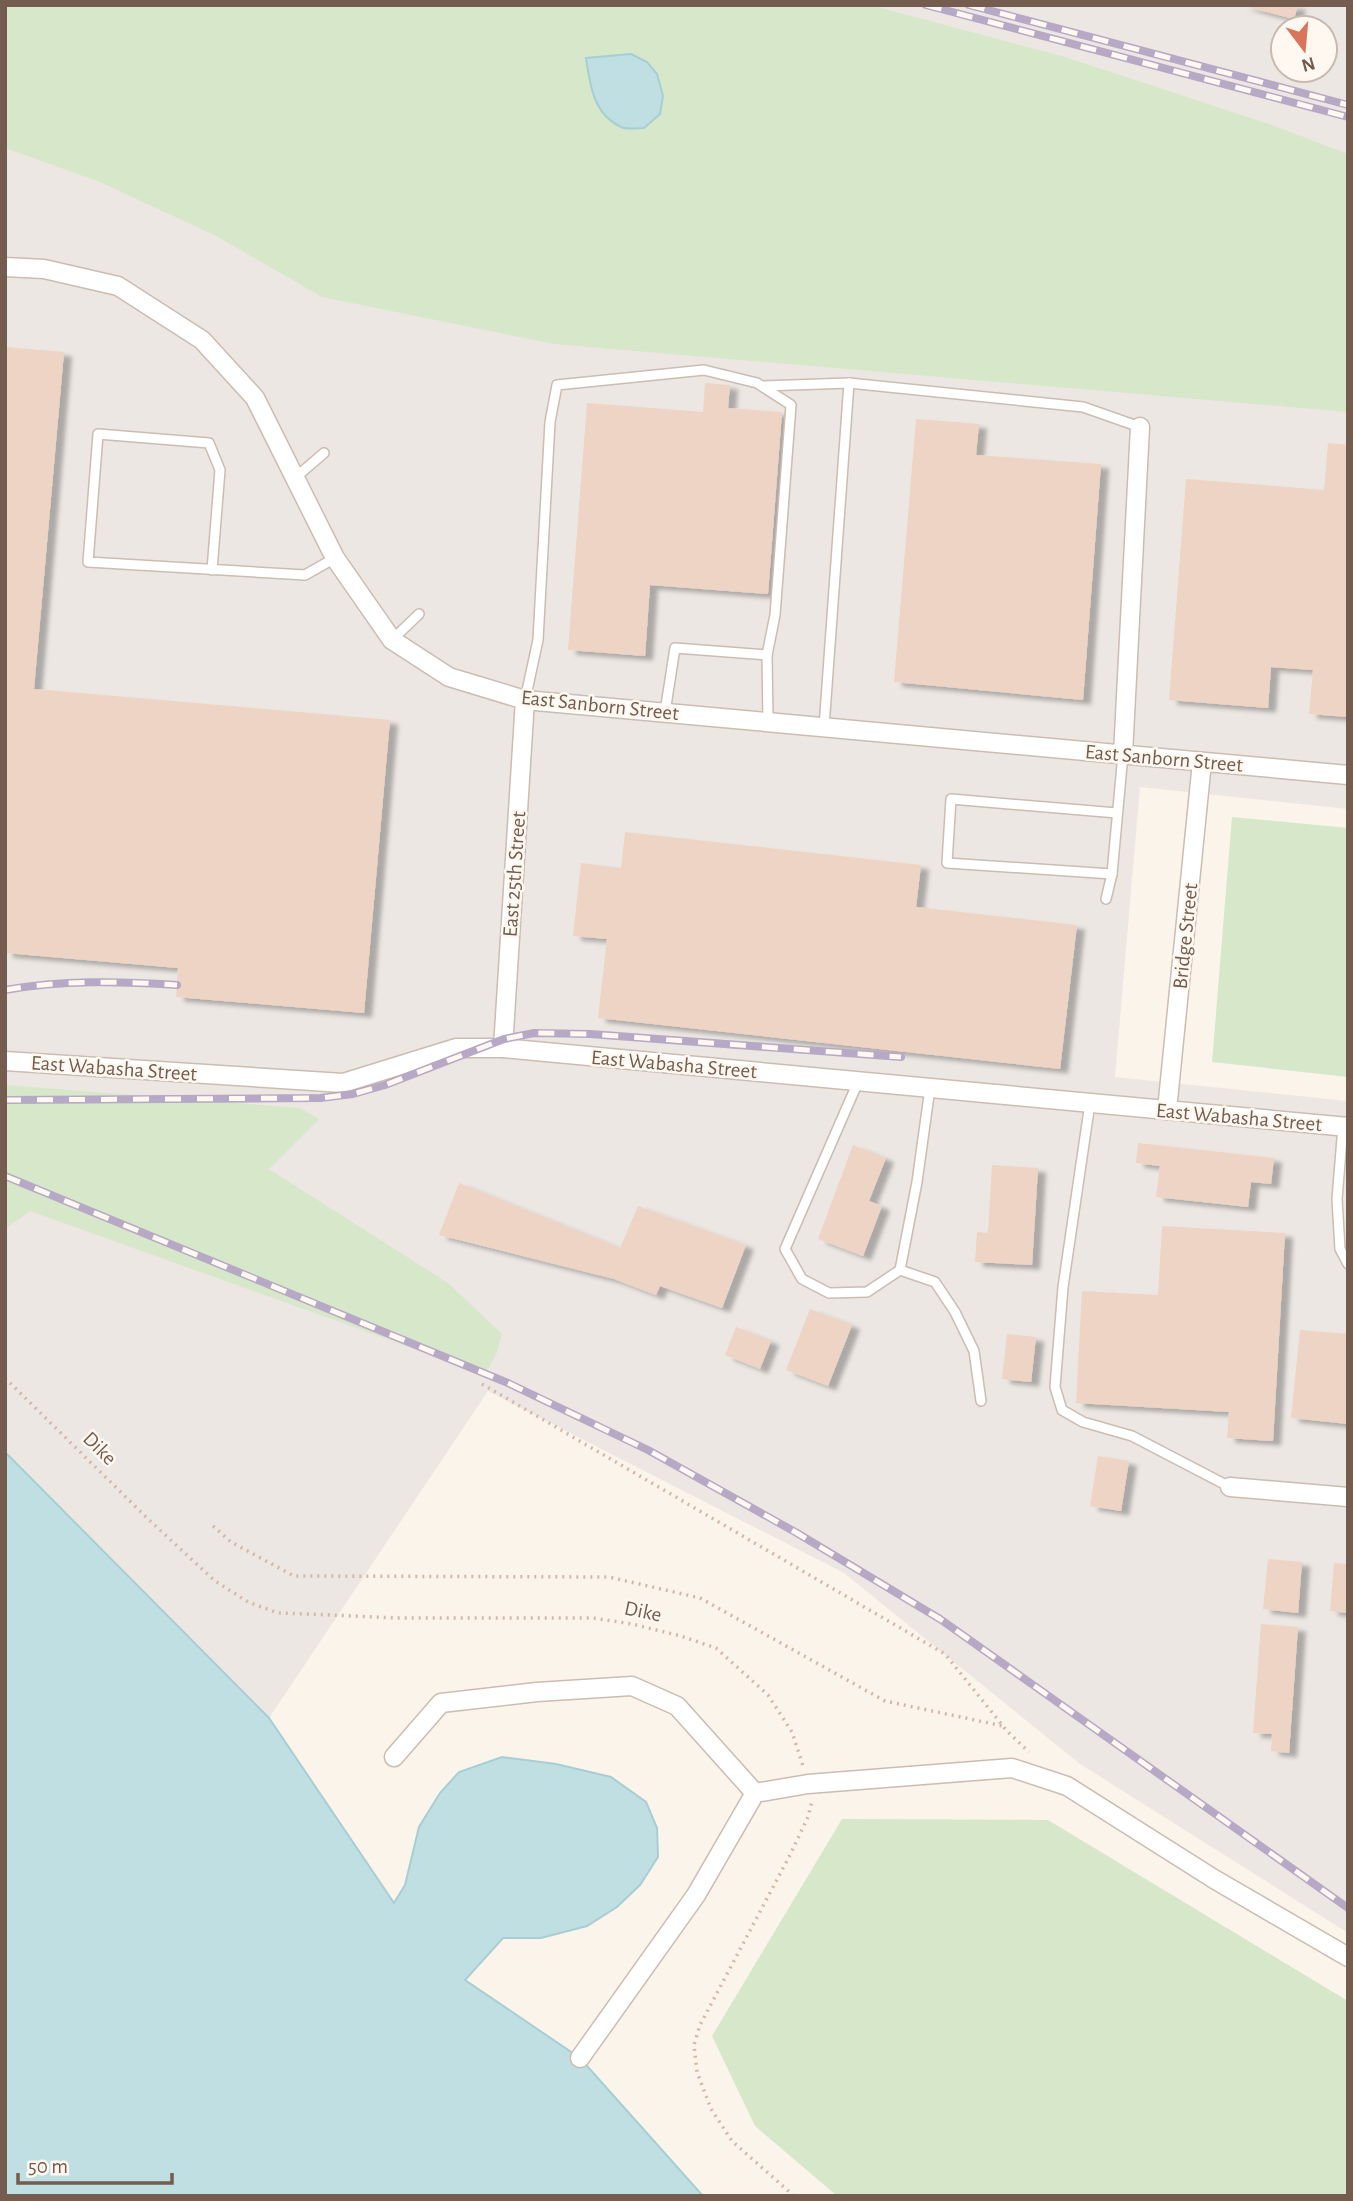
<svg xmlns="http://www.w3.org/2000/svg" width="1353" height="2201" font-family="'Alegreya Sans',sans-serif">
<style>
.industrial{fill:#ece7e3;fill-rule:evenodd}
.green{fill:#d6e8c9}
.water{fill:#c0dfe3;stroke:#a7ced4;stroke-width:2}
.building{fill:#eed4c4;filter:url(#shadow)}
.lines{fill:none;stroke-linecap:round;stroke-linejoin:round}
.lane-casing{stroke:#ccbcb1;stroke-width:12}
.street-casing{stroke:#ccbcb1;stroke-width:21}
.path{stroke:#d3b7a7;stroke-width:3.5;stroke-dasharray:2 5;stroke-linecap:butt}
.lane{stroke:#fff;stroke-width:9}
.street{stroke:#fff;stroke-width:18}
.rail-casing{stroke:#b7a8c5;stroke-width:8}
.rail{stroke:#fef8f0;stroke-width:5;stroke-dasharray:16;stroke-linecap:butt}
.labels{text-anchor:middle;stroke-width:5;stroke-linejoin:round;paint-order:stroke}
.street-label{font-size:21px;fill:#745c4f;stroke:#fef8f0}
</style>
<defs>
<filter id="shadow"><feDropShadow dx="8" dy="4.5" stdDeviation="2" flood-color="#0004"/></filter>
</defs>
<rect width="100%" height="100%" fill="#fbf4ea"/>
<path class="industrial" d="M5,5h1343v804l-208,-22 -25,290 233,24v832l-268,-169 -236,-191 -356,-182 -219,327 -264,-266zM1283,28h42v42h-42z"/>
<g class="green">
<polygon points="5,5 870,5 1065,57 1272,125 1348,154 1348,412 554,344 322,297 216,236 100,182 5,148"/>
<polygon points="1232,817 1348,828 1348,1077 1212,1062"/>
<polygon points="5,1085 300,1108 319,1119 269,1169 448,1283 502,1334 496,1355 485,1374 30,1211 5,1229"/>
<polygon points="842,1819 1048,1820 1348,2001 1348,2196 837,2196 755,2126 712,2036"/>
</g>
<g class="water">
<path d="M631,54l16,8 10,12 6,22 -3,18 -16,14c-7,0 -17,2 -23,-1 -28,-13 -31,-42 -35,-69z"/>
<polygon points="5,1452 269,1718 394,1903 405,1885 419,1827 440,1793 459,1772 502,1757 556,1764 611,1777 646,1802 657,1828 658,1857 640,1885 617,1907 587,1926 541,1938 503,1938 465,1980 580,2058 703,2196 5,2196"/>
</g>
<g class="building">
<polygon points="1240,5 1298,5 1294,19"/>
<polygon points="5,347 64,352 34,689 390,720 364,1013 176,997 178,968 5,953"/>
<polygon points="705,383 730,385 728,408 782,412 768,594 650,585 645,656 568,650 587,403 703,412"/>
<polygon points="916,419 979,424 976,455 1101,464 1083,700 894,682"/>
<polygon points="1328,443 1348,445 1348,717 1309,714 1313,670 1271,667 1268,708 1169,700 1186,479 1324,490"/>
<polygon points="625,832 921,865 916,907 1077,925 1060,1069 598,1018 607,939 573,936 581,863 621,868"/>
<polygon points="1138,1143 1274,1158 1271,1184 1251,1182 1248,1207 1156,1197 1160,1166 1136,1163"/>
<polygon points="853,1145 886,1158 869,1201 882,1206 863,1256 818,1239"/>
<polygon points="992,1165 1038,1168 1032,1265 975,1262 977,1232 988,1233"/>
<polygon points="459,1183 620,1248 638,1206 746,1245 722,1308 660,1286 656,1295 614,1279 439,1235"/>
<polygon points="1162,1226 1285,1233 1273,1441 1227,1438 1229,1412 1076,1403 1082,1291 1158,1295"/>
<polygon points="810,1309 852,1325 828,1386 786,1370"/>
<polygon points="736,1327 771,1341 760,1369 725,1355"/>
<polygon points="1300,1330 1348,1334 1348,1424 1291,1418"/>
<polygon points="1007,1334 1036,1337 1031,1382 1002,1379"/>
<polygon points="1098,1456 1129,1461 1121,1511 1090,1506"/>
<polygon points="1268,1559 1302,1562 1298,1613 1263,1609"/>
<polygon points="1334,1563 1348,1564 1348,1613 1330,1611"/>
<polygon points="1261,1624 1298,1627 1289,1753 1271,1751 1272,1734 1253,1733"/>
</g>
<g class="lines">
<defs>
<g id="lane">
<polyline points="763,386 849,383 1083,407 1140,427"/>
<polyline points="296,477 324,453"/>
<polyline points="212,570 220,470 209,443 98,434 88,562 305,575 335,558"/>
<polyline points="392,640 419,614"/>
<polyline points="525,700 538,640 550,422 557,385 704,370 757,383 791,405 775,615 767,655 768,722"/>
<polyline points="665,712 675,648 767,655"/>
<polyline points="824,727 849,383"/>
<polyline points="1112,874 947,863 951,799 1117,813"/>
<polyline points="1106,899 1112,874 1123,754"/>
<polyline points="858,1082 785,1249 802,1279 829,1293 867,1292 900,1270 917,1182 930,1088"/>
<polyline points="1090,1103 1063,1287 1055,1387 1062,1410 1083,1422 1132,1436 1230,1487"/>
<polyline points="1343,1126 1337,1199 1340,1249 1348,1264"/>
<polyline points="900,1270 935,1282 955,1312 974,1351 981,1401"/>
</g>
<g id="street">
<polyline points="5,267 44,269 118,286 202,340 255,398 335,558 392,640 449,677 525,700 1348,775"/>
<polyline points="1123,754 1140,427"/>
<polyline points="503,1048 525,700"/>
<polyline points="5,1061 343,1083 456,1048 503,1048 1348,1127"/>
<polyline points="1167,1110 1202,762"/>
<polyline points="1230,1487 1348,1497"/>
<polyline points="394,1757 441,1703 537,1692 632,1686 677,1706 755,1793"/>
<polyline points="580,2058 696,1895 755,1793 808,1784 1012,1768 1067,1786 1214,1879 1348,1957"/>
</g>
</defs>
<use href="#lane" class="lane-casing"/>
<use href="#street" class="street-casing"/>
<g class="path">
<polyline points="5,1378 147,1518 215,1581 248,1602 278,1613 332,1615 396,1618 593,1618 632,1624 681,1636 716,1648 768,1695 792,1732 803,1766"/>
<polyline points="482,1384 945,1654 1007,1731 1029,1752"/>
<polyline points="213,1526 231,1542 294,1576 609,1577 700,1598 885,1701 1003,1726"/>
<polyline points="794,2196 732,2141 711,2109 697,2072 694,2045 700,2025 790,1855 808,1817 812,1801"/>
</g>
<use href="#lane" class="lane"/>
<use href="#street" class="street"/>
<defs>
<g id="rail">
<polyline points="926,5 1348,117"/>
<polyline points="969,5 1348,105"/>
<path d="M5,990c57,-10 114,-9 172,-5"/>
<polyline points="5,1100 320,1098 353,1094 385,1085 504,1039 534,1033 590,1034 901,1057"/>
<polyline points="5,1176 508,1383 648,1450 797,1533 940,1619 1348,1908"/>
</g>
</defs>
<use href="#rail" class="rail-casing"/>
<use href="#rail" class="rail"/>
</g>
<g class="labels">
<g class="street-label">
<text transform="translate(600 705) rotate(6)" y="7">East Sanborn Street</text>
<text transform="translate(1164 758) rotate(5)" y="7">East Sanborn Street</text>
<text transform="translate(514 874) rotate(-86)" y="7">East 25th Street</text>
<text transform="translate(1185 936) rotate(-84)" y="7">Bridge Street</text>
<text transform="translate(674 1064) rotate(5)" y="7">East Wabasha Street</text>
<text transform="translate(114 1068) rotate(4)" y="7">East Wabasha Street</text>
<text transform="translate(1239 1117) rotate(5)" y="7">East Wabasha Street</text>
<text transform="translate(100 1448) rotate(45)" y="7">Dike</text>
<text transform="translate(643 1611) rotate(12)" y="7">Dike</text>
</g>
</g>
<rect width="1353" height="2201" fill="none" stroke="#745c4f" stroke-width="14"/>
<g transform="translate(1304 49) rotate(164)"><circle r="33" fill="#fef8f0" stroke="#c7bab0" stroke-width="2"/>
<path d="M0-5L12 26L0 18L-12 26Z" fill="#d9755b"/>
<text y="-10" font-size="19" font-weight="bold" text-anchor="middle" fill="#745c4f">N</text>
</g>
<path d="M18 2173v10h154v-10" fill="none" stroke="#745c4f" stroke-width="3.5"/>
<text x="28" y="2173" font-size="21" fill="#745c4f" stroke="#fef8f0" stroke-width="5" paint-order="stroke">50 m</text>
</svg>
